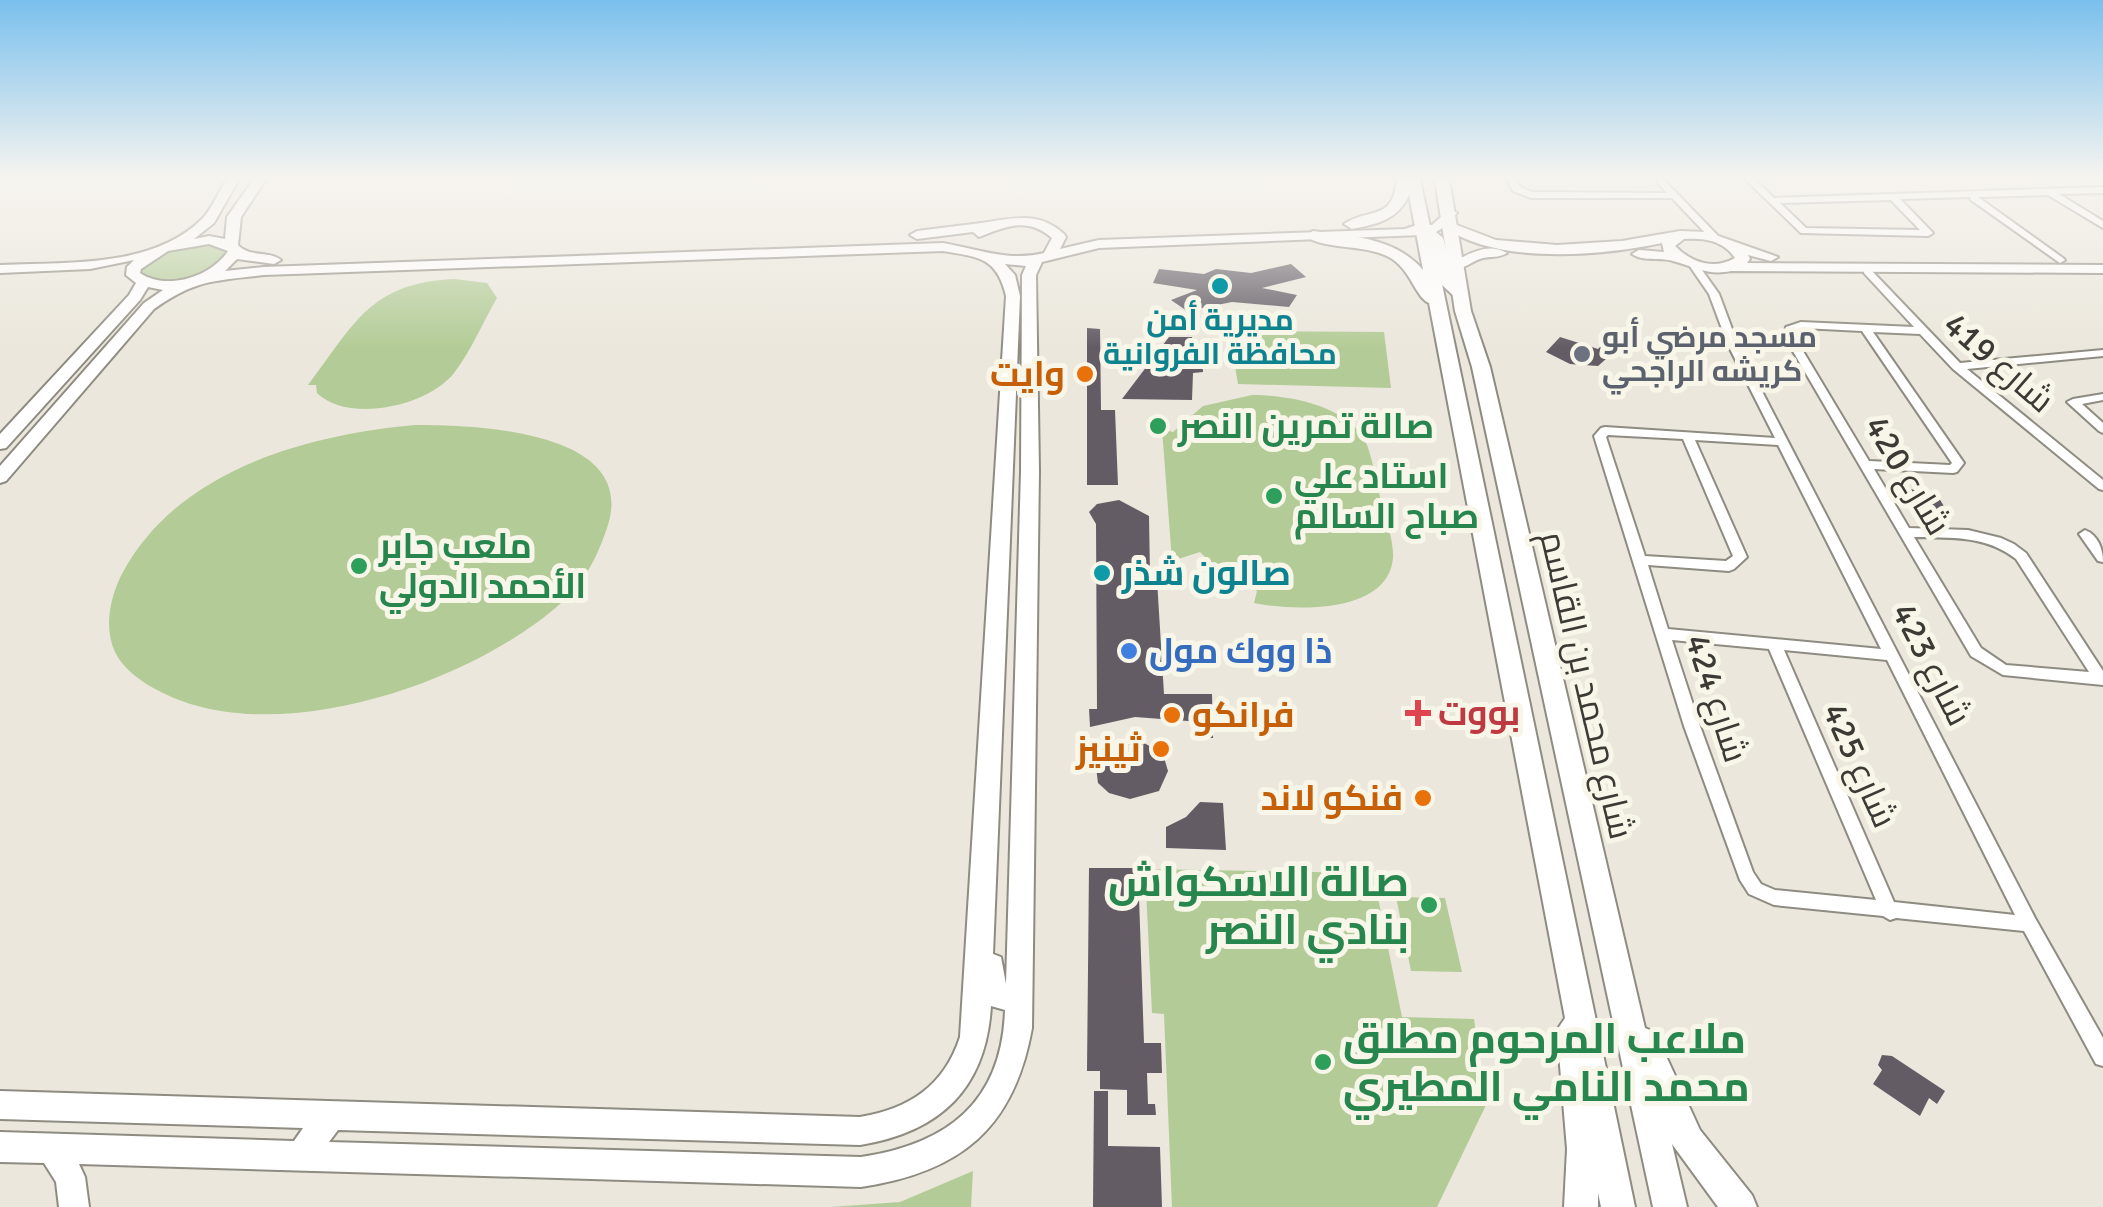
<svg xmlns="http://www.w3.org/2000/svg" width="2103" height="1207" font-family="Signika,Cairo,sans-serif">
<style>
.green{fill:#b3cc97}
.building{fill:#635c65}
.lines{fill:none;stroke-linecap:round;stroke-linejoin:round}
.street-casing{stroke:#8e8b80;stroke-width:4}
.secondary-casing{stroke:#8e8b80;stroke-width:4}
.primary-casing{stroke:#8e8b80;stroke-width:4}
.street{fill:#fff;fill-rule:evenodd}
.secondary{fill:#fff;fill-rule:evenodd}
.primary{fill:#fff;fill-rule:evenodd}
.culture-dot{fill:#0f9aa8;stroke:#f8f5e9;stroke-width:4}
.worship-dot{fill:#6b7280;stroke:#f8f5e9;stroke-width:4}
.food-dot{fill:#e8710a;stroke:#f8f5e9;stroke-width:4}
.leisure-dot{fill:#2e9e5b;stroke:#f8f5e9;stroke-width:4}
.shop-dot{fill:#3f7fe0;stroke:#f8f5e9;stroke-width:4}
.health-dot{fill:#e0444e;stroke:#f8f5e9;stroke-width:4}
.labels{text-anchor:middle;stroke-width:10;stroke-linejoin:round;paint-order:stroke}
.far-culture-label{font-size:30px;font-weight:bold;fill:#0d838f;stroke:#f8f5e9}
.far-worship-label{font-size:30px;font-weight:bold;fill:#5b616d;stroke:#f8f5e9;text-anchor:start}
.street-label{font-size:35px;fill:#3b3a35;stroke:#f8f5e9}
.food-label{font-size:35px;font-weight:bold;fill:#c56008;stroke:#f8f5e9;text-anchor:end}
.leisure-label{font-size:35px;font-weight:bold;fill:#27864d;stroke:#f8f5e9;text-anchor:start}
.culture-label{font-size:35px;font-weight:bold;fill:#0d838f;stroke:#f8f5e9;text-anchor:start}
.shop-label{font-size:35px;font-weight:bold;fill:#366cbe;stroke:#f8f5e9;text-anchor:start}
.health-label{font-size:35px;font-weight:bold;fill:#be3a42;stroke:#f8f5e9;text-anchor:start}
.near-leisure-label{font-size:42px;font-weight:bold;fill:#27864d;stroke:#f8f5e9;text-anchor:end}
</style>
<rect width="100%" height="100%" fill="#ebe7dc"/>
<g class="green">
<path d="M209,243l15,6 1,5c-15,22 -64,37 -84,16l18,-17z"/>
<path d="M454,279l33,4 10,15c-14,24 -26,53 -43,75 -26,33 -105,51 -137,20l-1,-8h-8c46,-60 61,-102 146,-106z"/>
<polygon points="1229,331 1384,332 1391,388 1238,384"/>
<path d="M1252,395c37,0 99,11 115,50 7,19 10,41 15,60 4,16 12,36 11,53 -5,57 -101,53 -139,45l3,-12 -36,-18 -21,-21 -28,9 -10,-132 11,3 30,-26z"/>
<path d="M415,425c58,0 226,4 192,103 -10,30 -23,55 -47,76 -85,75 -254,134 -366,101 -27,-8 -66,-26 -79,-53 -12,-25 -4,-58 8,-80 56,-103 184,-137 292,-147z"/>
<polygon points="1145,869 1373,873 1402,1017 1474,1019 1486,1105 1437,1207 1172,1207 1164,1014 1152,1013"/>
<polygon points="1396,897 1445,898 1462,972 1411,971"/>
<polygon points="973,1171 971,1207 831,1207 900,1202"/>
</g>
<g class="building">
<polygon points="1291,264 1306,277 1262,288 1297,295 1289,307 1232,302 1187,311 1171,300 1197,290 1153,283 1159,269 1204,274 1216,269 1251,273"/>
<polygon points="1087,328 1100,329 1101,410 1115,410 1118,485 1087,485"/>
<polygon points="1169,337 1192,337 1195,361 1202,361 1203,372 1193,373 1192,400 1122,399"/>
<polygon points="1560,337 1598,349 1602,345 1615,351 1598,366 1570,364 1546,352"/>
<polygon points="1911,489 1939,498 1945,508 1941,517 1912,509 1907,501"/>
<polygon points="1119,500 1149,516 1150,576 1157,580 1164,694 1212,694 1213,738 1203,738 1201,722 1135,717 1090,727 1089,709 1097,709 1096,524 1089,512 1097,504"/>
<polygon points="1118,740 1139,740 1163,754 1168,771 1159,791 1130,799 1109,793 1098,783 1095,759"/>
<polygon points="1200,802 1223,803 1226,850 1166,848 1166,827 1186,817"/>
<polygon points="1089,868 1138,868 1144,1043 1161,1043 1162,1073 1147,1073 1148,1104 1155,1104 1156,1115 1127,1115 1127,1090 1100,1089 1100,1071 1087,1071"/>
<polygon points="1882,1055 1892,1056 1945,1091 1937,1104 1929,1098 1920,1116 1873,1084 1882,1070 1878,1065"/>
<polygon points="1094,1091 1108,1091 1108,1146 1160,1147 1162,1207 1093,1207"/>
</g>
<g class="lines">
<defs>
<g id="street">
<polygon points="1507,179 1515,179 1520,187 1532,192 1667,193 1654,179 1663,179 1719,237 1711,239 1672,198 1531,198 1513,191"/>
<path d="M1745,179h9l20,19 329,-11v6l-44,1 44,27v7l-55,-33 -70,2 85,61 2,2 -5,3 -89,-63 -1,-3 -70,2 31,32 2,2 -5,3 -127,-3zM1891,200l29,30 -114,-2 -26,-25z"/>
<path d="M1694,262l3,1 22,31 19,51 297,573 68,120v28l-7,-2 -72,-133 -128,-13 -6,2 -7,-4 -109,-11 -25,-11 -9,-14 -56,-154 -90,-290 7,-8 4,-1 170,11 -47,-93 -19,-51 -20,-29zM1608,435l75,4 50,117 -7,5 -81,-5 -39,-119zM1695,440l83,5 103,204 -213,-20 -20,-64 81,6 5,-2 13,-12zM1672,640l97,9 107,251 -101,-10 -14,-6 -8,-12 -53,-146zM1784,650l103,10 128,255 -121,-13z"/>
<path d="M1867,268l3,1 90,94 143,-13v6l-136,13 136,111v10l-4,-1 -146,-120 -33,-35 -47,-2 91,131 -7,9 -4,1 -79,-4 35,59 59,2 33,8 13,6 12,9 77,118v14l-100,-10 -32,-19 -187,-320 2,-9 15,-5 113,5 -50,-54v-4zM1802,328l60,3 90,132 -2,2 -81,-4 -75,-125 1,-5zM1914,537c37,1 72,-2 102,22l73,113 -83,-7 -25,-17z"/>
<polygon points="2103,394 2103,400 2082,404 2103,423 2103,433 2099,431 2067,402 2073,399"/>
<path d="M2085,530c13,5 18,19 18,32l-5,-1 -19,-27z"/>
</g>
<path id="secondary" d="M227,179h12l-25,44 -20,16 15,-3 16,3 2,-22 27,-38h12l-25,38 -3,28c12,13 30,5 43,15l-7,4 -37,-5 -12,12 39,-4 679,-24c35,6 66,19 101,10l8,-15c-25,-22 -47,-11 -73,-1l-6,-5 -56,7 -7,-4 7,-4c21,-3 43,-5 64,-8 31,-4 57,-13 83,11l2,3 -6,12 39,-9 306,-11 15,-5 12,1 18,-16 7,4 -8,9 47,18 61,5 65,-4 58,-10 27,1 71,25 -7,4 -23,-6 2,4 -3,4 356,2v8l-372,-2c-23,5 -36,-4 -58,-10 -14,-4 -29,1 -41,-7l7,-4 25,2 -2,-9c-61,13 -165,22 -218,-16l-8,5 7,6 7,26c18,-10 38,-22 57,-11 -9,5 -14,3 -24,5 -11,3 -19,11 -31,13l4,12 12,12 -2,3h-10l-14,-13 -12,-45 -9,-5 -322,13 -57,14 -6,13 3,196 -7,557c-18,101 -72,144 -171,159l-782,-23 6,13 4,30h-30l-3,-25 -12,-19 -44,-1v-30l294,9 9,-13 -303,-9v-28l860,26c49,-8 84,-31 100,-80l46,-741c-9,-39 -28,-39 -63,-45l-679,24c-49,6 -68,4 -110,34l-148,172 -6,2v-17l144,-163 19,-13 -15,-3 -8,13 -134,148 -6,1v-15l129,-139 7,-12 -10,-8 1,-8 7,-7 -44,9 -90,4v-8c67,-3 153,3 202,-46 10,-10 17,-28 25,-40zM1684,239c20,-1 39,1 51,19 -21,12 -43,5 -60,-12zM209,244l19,7c-17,26 -61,40 -88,22l1,-4 27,-18zM1005,264l21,2 -4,9 -1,196 -15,513 -5,-27 -8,-3 27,-658 -5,-21zM991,1006l14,4c-3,92 -57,134 -144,147l-532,-15 9,-12 522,15c80,-13 126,-56 131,-139z"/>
<g id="primary">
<path d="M1397,179h23l215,1028h-34l-3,-14v14h-34l3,-58 -10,-119 8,-12 -136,-715c-14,-6 -18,-34 -40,-46 -25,-13 -64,-7 -84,-21l8,-5c39,5 83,7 110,39l-14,-75c-11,25 -32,29 -57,34l-8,-5c26,-17 49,-2 53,-45z"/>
<polygon points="1435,179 1449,179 1471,311 1490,367 1645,1028 1655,1032 1700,1130 1752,1195 1757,1207 1718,1207 1672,1144 1687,1207 1653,1207 1472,367 1455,311"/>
</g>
</defs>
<use href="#street" class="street-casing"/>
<use href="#secondary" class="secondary-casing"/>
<use href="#primary" class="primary-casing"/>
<use href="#street" class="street"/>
<use href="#secondary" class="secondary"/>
<use href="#primary" class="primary"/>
</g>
<linearGradient id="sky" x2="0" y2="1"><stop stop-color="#7ac0ed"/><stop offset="0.51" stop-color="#f6f4ef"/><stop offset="1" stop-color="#f6f4ef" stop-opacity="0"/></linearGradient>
<rect width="2103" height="348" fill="url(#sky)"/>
<g class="culture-dot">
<circle cx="1220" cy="286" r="10"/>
<circle cx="1102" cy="573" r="10"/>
</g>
<circle class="worship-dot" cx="1582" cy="354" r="10"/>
<g class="food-dot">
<circle cx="1085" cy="374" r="10"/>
<circle cx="1172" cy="715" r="10"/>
<circle cx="1161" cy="749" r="10"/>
<circle cx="1423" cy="798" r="10"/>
</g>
<g class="leisure-dot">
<circle cx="1158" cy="426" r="10"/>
<circle cx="1274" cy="496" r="10"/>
<circle cx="359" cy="566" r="10"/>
<circle cx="1429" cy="905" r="10"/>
<circle cx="1323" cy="1062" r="10"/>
</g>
<circle class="shop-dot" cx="1129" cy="651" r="10"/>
<path class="health-dot" d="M1413 698h10v10h10v10h-10v10h-10v-10h-10v-10h10z"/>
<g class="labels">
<g class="far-culture-label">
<text x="1220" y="330">مديرية أمن<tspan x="1220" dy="34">محافظة الفروانية</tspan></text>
</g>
<g class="far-worship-label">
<text x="1602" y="347">مسجد مرضي أبو<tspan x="1602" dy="34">كريشه الراجحي</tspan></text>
</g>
<g class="street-label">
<text transform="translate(1999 362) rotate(41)" y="12">شارع 419</text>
<text transform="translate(1908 475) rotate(59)" y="12">شارع 420</text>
<text transform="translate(1932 664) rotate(63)" y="12">شارع 423</text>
<text transform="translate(1587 685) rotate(77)" y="12">شارع محمد بن القاسم</text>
<text transform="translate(1717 698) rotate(72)" y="12">شارع 424</text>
<text transform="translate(1860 765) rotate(66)" y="12">شارع 425</text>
</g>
<g class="food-label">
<text x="1065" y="386">وايت</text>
<text x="1192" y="727" text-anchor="start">فرانكو</text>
<text x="1141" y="761">ثينيز</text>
<text x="1403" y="810">فنكو لاند</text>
</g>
<g class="leisure-label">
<text x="1178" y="438">صالة تمرين النصر</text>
<text x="1294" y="488">استاد علي<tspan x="1294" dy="40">صباح السالم</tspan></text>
<text x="379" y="558">ملعب جابر<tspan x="379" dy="40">الأحمد الدولي</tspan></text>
</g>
<g class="culture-label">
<text x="1122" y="585">صالون شذر</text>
</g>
<g class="shop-label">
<text x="1149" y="663">ذا ووك مول</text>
</g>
<g class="health-label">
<text x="1438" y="725">بووت</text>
</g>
<g class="near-leisure-label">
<text x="1409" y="896">صالة الاسكواش<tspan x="1409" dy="48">بنادي النصر</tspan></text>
<text x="1343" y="1053" text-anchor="start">ملاعب المرحوم مطلق<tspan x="1343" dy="48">محمد النامي المطيري</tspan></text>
</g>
</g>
</svg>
